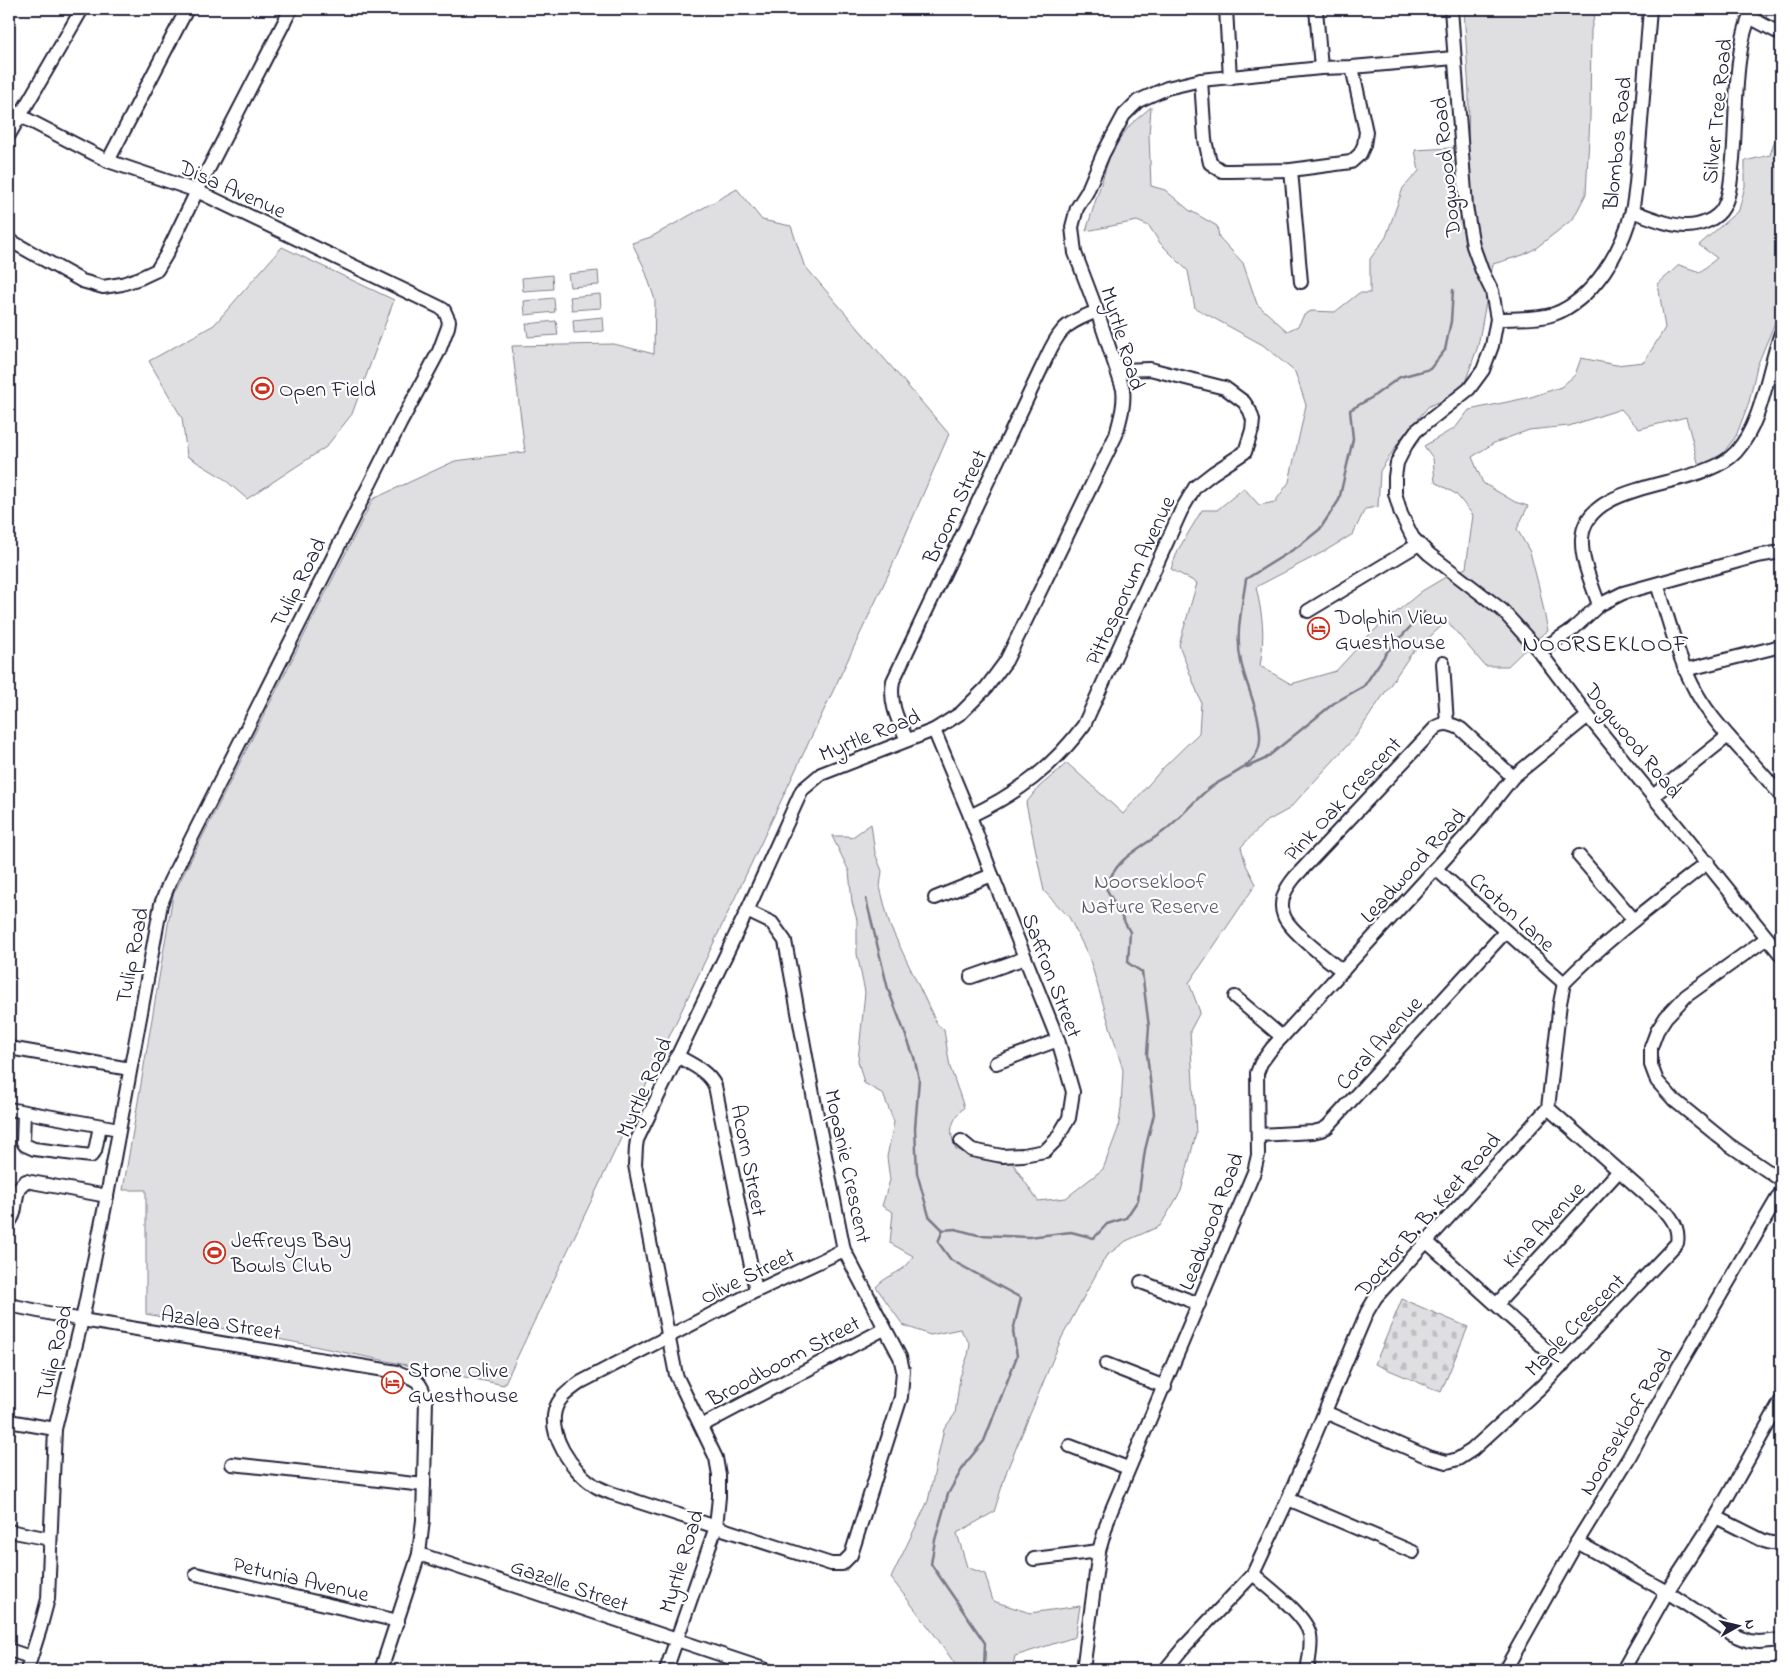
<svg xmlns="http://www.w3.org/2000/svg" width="1790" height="1679" font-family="'Indie Flower',sans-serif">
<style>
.green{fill:#dfdfe2;stroke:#80808e}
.cemetery{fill:url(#cemetery-stones);stroke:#80808e}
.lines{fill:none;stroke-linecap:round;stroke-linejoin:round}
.stream{stroke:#7a7a88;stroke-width:2.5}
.minor-casing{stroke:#22223b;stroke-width:16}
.minor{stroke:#fff;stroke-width:12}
.labels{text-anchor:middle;stroke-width:4.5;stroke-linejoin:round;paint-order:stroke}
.street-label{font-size:22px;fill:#22223b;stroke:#fff}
.poi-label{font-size:22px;fill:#22223b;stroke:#fff;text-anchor:start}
.park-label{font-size:22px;fill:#5b5b6d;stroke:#fff}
.neighbourhood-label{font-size:24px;letter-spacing:1px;fill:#22223b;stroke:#fff}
</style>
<defs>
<pattern id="cemetery-stones" width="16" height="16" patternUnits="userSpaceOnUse" patternTransform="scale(1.25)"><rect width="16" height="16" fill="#dfdfe2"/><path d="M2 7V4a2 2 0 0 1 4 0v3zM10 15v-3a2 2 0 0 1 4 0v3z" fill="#bfbfc3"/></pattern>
</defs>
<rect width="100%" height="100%" fill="#fff"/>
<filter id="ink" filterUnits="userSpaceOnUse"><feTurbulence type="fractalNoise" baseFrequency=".02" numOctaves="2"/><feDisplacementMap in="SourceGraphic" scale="10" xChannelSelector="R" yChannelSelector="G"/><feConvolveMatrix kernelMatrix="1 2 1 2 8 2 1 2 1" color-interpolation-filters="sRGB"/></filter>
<g filter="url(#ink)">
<g class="green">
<path d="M1464,9h132l-5,21 -1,88 -4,76 -13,25 -37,29 -13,7 -30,9 -15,82 -14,39 -17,14 -18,7 -27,31 -22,34 -2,36 -13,2 -12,25 -28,17 -69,36c7,31 9,47 4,79l31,18 45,-13 34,-37 52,-43 27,-16 17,-7 7,-53 -17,-21 -21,-12 -2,-24 -9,-12 32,-19 13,-17 62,-13 30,-10 14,-12 6,-17 35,7 28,-3 21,-34 -7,-44 21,-19 21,7 17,-14 -18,-13 40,-35 6,-24v-25l25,-6 11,-33v191l-5,7 -19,46 -8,36 -13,34 -15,20 -22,10 -13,-49 -47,12 -18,-20 -52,17 -40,4 -35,13 -22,14 11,26 32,19 13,4 -11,23 13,23 9,35 9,44 -12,8 -28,27h-23l-38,-45 -36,33 -56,83 -66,72 -25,14 -23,24 5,18 10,19 -67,99 11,29 -10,19 6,103 -15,57 -21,35 -34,15 -20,15 -44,81 -55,133 -13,42 -37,21 10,34 18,7 8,27 37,12 50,-7 -5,31 -60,19 -3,14h-53l-22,-32 -46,-60 37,-77 16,-72 11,-15 5,-37 8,-22 2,-11 -10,-15 -30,6 -27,-10 -27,-38c12,-14 30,-14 37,-31l-23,-13 3,-31 -11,-6 8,-26 -3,-23 7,-35 -11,-28 -19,-11 -6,-22 7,-69 -8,-38v-34l-5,-18 -3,-31 -17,-35h15l4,2 20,-14 4,29 7,18 -2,16 10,39 47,98 7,6 6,37 14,40c-13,15 -16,23 -8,42l16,6 37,3 29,43 28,-3 37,-29 15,-40 3,-21 2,-38 -34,-113 -20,-40 -25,-26 -18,-88 13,-16 28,-24 56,51 40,-46 36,-35 2,-31 -22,-57 18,-62 -26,-14 7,-19 24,-40h15l27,-22 15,17 16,-3 14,-20 17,-77 -11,-33 -32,-27 -68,-37 -7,-37 -28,-28 -11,-17 -12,-5 -51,10 26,-82 19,-25 20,-17 -2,28 2,51 14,4 24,20 28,16 2,11 24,26 14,41 30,27 11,-5 6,-11 7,-4 24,1 24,-19h11v-34l16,-22 17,-49 16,-17 -4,-21 53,-3 1,-54z"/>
<polygon points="737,189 762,220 791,226 804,265 949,434 889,573 504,1385 299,1343 146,1314 146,1190 123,1190 173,895 373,499 455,461 525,452 512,346 614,344 654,354 655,300 644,267 632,243 651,237"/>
<polygon points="282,247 394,300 352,414 326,447 247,499 223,478 187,456 182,418 149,361 214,325"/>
<polygon points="598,271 599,285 570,287 568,274"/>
<polygon points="552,275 553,289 523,291 522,278"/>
<polygon points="600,294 601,308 572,310 570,297"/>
<polygon points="554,298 555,312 525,315 524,301"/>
<polygon points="603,317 604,331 574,333 573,320"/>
<polygon points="556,321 558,335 528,337 526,324"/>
</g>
<polygon class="cemetery" points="1402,1299 1468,1327 1441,1392 1375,1364"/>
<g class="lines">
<g class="stream">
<polyline points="1247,767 1265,759 1334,703 1364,686 1387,652 1424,612"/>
<polyline points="866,899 888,989 914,1057 919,1079 915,1128 917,1173 929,1216 943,1230"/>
<path d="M984,1670l1,-27 -54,-79 4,-24 13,-46 17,-30 19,-23 33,-85 -4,-25 8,-33 -70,-38 -13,-18 5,-12 12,-1 23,6 51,2 42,-5 23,6 13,-14 19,-6 12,-18 7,-50 9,-36 -7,-60 2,-27 -7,-55 -14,-9 2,-31 -24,-44c10,-31 34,-39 58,-57 17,-13 30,-31 47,-44 17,-12 42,-18 48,-40 6,-25 -13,-60 -18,-85 -6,-27 1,-55 5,-83l53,-33 21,-17 19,-29 14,-61 -3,-29 21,-12 29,-21 30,-8 15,-19 6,-29 2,-31"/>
</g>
<defs>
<g id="minor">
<polyline points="1226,9 1230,78"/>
<polyline points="1316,9 1321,68"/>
<polyline points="1451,9 1466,206 1473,246 1482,271 1492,291 1497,319 1492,346 1483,370 1469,389 1416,431 1406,445 1397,463 1395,477 1395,493 1401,514 1413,538 1429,554 1502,610 1539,651 1588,716 1781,955"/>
<polyline points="1749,17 1781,34"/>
<polyline points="1201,80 1205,140 1210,163 1222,171 1230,171 1291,170 1351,162 1360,154 1364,145 1366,132 1352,67"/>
<polyline points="9,110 108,161 197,191 439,307 444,310 449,321 448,327 439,351 400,424 170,881 161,904 107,1196 82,1320 55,1429 48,1599 40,1629 27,1670"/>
<polyline points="9,135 82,9"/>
<polyline points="108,161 187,9"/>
<polyline points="1291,170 1301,282"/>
<path d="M1632,211c17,6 37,15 55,15 13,0 30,-7 36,-18 8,-14 8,-33 10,-49 4,-45 0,-110 20,-150"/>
<polyline points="9,240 82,281 103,287 122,284 140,278 157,270 166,255 197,191 291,9"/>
<path d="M1497,319c18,-1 40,1 57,-5 39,-14 69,-65 78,-104 2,-8 3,-17 4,-26l14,-175"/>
<path d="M1657,584c12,36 21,75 39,108 22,39 58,69 85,104"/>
<path d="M1599,605c-7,-21 -18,-44 -17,-66 3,-61 120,-49 154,-87 27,-30 31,-81 45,-119"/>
<polyline points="1308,611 1419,544"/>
<polyline points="1539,651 1572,630 1599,605 1623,593 1757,556 1781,552"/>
<polyline points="1443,663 1447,724"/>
<polyline points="1685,670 1781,646"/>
<polyline points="934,730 970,816 992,875 1058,1040 1073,1092 1069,1118 1056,1140 1045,1151 1023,1155 1002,1156 972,1150 961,1141"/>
<path d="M907,740c-9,-20 -18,-36 -14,-59l149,-314c6,-12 11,-26 20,-36 8,-10 24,-15 35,-20"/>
<polyline points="1653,796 1728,736"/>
<path d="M970,816c47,-22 83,-49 114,-91l97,-214 14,-24 18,-14 32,-21 7,-22 1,-10 -3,-9 -6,-9 -19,-14 -75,-19 -32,1"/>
<polyline points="1579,856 1634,920"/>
<polyline points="1436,869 1564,983"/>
<polyline points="935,898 992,875"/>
<path d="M747,911l25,12 13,18 29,159 30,150 56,107 3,13 -2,27 -50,158 -9,9h-11l-220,-71c-5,-2 -10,-4 -14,-6 -24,-14 -54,-56 -39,-84 5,-9 15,-15 23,-21l175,-91 88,-41"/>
<polyline points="1767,938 1686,996 1666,1017 1657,1031 1651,1047 1651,1065 1657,1081 1674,1100 1728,1144 1781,1180"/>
<path d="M1343,971c-13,-9 -54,-41 -59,-55 -6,-15 2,-28 11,-39l141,-150c9,-5 16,-3 25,2l52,48"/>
<polyline points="971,977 1025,958"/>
<path d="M1564,983c44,-45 94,-82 144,-121"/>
<polyline points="1235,997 1282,1037"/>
<polyline points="9,1048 130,1069"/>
<path d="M677,1056c14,8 31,15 38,30l41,205"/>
<polyline points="996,1063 1058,1040"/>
<polyline points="9,1109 119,1129"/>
<polyline points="24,1112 23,1142 25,1145 34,1149 91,1156 95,1151 100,1126"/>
<polyline points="1258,1135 1313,1132 1321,1130 1327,1127 1505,932"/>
<path d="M9,1222c11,-11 2,-32 17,-41l81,15"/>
<polyline points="1427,1242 1563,1365"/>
<polyline points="1141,1282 1199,1304"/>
<polyline points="1497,1304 1618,1172"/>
<path d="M9,1305l73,15 315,52c19,7 24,8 29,28l-3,120 -4,34 -38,116"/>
<polyline points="1106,1364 1165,1387"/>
<path d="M1325,1412l103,45 19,5 11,-3 14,-9 69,-63 136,-144c2,-12 -2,-20 -9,-29l-120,-106"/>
<polyline points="9,1421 55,1429"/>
<polyline points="701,1426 884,1329"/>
<polyline points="1070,1446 1128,1468"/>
<polyline points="232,1464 424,1485"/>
<polyline points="1288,1499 1413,1552"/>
<polyline points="1716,1517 1764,1541 1771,1543 1781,1543"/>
<polyline points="9,1531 50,1539"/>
<polyline points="1577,1542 1667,1592 1732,1634 1749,1641 1759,1642 1781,1640"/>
<polyline points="419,1554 767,1670"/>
<polyline points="1034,1559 1099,1551"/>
<polyline points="196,1574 398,1621"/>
<path d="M1253,1574c16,14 53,41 57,61 2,12 -1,24 -3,35"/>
<polyline points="9,1650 30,1657"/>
<path d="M666,1670l50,-143 3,-30v-22l-3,-17 -40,-83 -41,-210 1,-18 1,-7 110,-229 55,-121 19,-16 113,-44 27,-17 25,-25 20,-27 110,-226c4,-16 9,-30 7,-46l-26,-78 -22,-58 -3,-26 5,-19 10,-16 16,-38 21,-39 14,-14 29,-13 34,-8 120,-12 31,-1 102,-9"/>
<polyline points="1083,1670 1099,1551 1109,1516 1254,1172 1258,1155 1257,1073 1261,1063 1272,1048 1471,830 1513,777 1588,716"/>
<polyline points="1165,1670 1183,1648 1253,1574 1288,1499 1367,1312 1376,1297 1548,1108 1560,1003 1564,983"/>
<polyline points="1505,1670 1577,1542 1628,1459 1679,1366 1781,1192"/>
<polyline points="1623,1670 1667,1592 1716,1517 1781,1401"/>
</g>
</defs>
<use href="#minor" class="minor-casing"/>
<use href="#minor" class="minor"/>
</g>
</g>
<defs>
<symbol id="stadium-ring" viewBox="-11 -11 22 22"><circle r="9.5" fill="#fff" stroke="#c8321e" stroke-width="1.5"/><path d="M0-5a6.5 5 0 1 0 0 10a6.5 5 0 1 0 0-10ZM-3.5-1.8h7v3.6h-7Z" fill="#c8321e"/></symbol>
<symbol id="hotel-ring" viewBox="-11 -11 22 22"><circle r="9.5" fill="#fff" stroke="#c8321e" stroke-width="1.5"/><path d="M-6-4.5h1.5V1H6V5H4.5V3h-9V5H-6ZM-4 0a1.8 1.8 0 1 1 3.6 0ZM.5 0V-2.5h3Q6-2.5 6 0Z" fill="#c8321e"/></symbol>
</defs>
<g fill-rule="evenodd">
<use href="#stadium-ring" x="250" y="376" width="25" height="25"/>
<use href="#hotel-ring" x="1306" y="616" width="25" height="25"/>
<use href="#stadium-ring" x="202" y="1240" width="25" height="25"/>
<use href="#hotel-ring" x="380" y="1370" width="25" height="25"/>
</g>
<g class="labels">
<g class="street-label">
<text transform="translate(1716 111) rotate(-84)" y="8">Silver Tree Road</text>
<text transform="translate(1616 143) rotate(-84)" y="8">Blombos Road</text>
<text transform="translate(1445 167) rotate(-96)" y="8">Dogwood Road</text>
<text transform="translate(233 188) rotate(24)" y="8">Disa Avenue</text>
<text transform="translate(1124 338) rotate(73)" y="8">Myrtle Road</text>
<text transform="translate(954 506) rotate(-65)" y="8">Broom Street</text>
<text transform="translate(1129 580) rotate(-65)" y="8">Pittosporum Avenue</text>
<text transform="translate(297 582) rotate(-63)" y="8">Tulip Road</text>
<text transform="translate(869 734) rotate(-22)" y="8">Myrtle Road</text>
<text transform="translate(1634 740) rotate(51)" y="8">Dogwood Road</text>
<text transform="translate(1342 798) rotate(-47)" y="8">Pink Oak Crescent</text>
<text transform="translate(1412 865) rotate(-48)" y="8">Leadwood Road</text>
<text transform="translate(1513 911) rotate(42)" y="8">Croton Lane</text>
<text transform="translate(131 955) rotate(-79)" y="8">Tulip Road</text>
<text transform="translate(1053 975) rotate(69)" y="8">Saffron Street</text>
<text transform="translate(1378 1042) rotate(-48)" y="8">Coral Avenue</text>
<text transform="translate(643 1087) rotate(-66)" y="8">Myrtle Road</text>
<text transform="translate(750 1160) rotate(79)" y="8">Acorn Street</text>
<text transform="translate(849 1166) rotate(78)" y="8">Mopanie Crescent</text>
<text transform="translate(1427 1214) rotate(-49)" y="8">Doctor B. B. Keet Road</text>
<text transform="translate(1210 1221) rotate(-69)" y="8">Leadwood Road</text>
<text transform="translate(1543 1224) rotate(-47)" y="8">Kina Avenue</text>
<text transform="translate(747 1275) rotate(-26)" y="8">Olive Street</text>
<text transform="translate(221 1322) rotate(9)" y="8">Azalea Street</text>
<text transform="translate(1574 1324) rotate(-46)" y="8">Maple Crescent</text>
<text transform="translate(53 1352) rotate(-77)" y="8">Tulip Road</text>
<text transform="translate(783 1360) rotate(-28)" y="8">Broodboom Street</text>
<text transform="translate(1625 1421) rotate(-60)" y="8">Noorsekloof Road</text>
<text transform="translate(680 1561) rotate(-73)" y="8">Myrtle Road</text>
<text transform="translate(301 1578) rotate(13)" y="8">Petunia Avenue</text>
<text transform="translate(570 1584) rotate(19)" y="8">Gazelle Street</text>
</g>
<g class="poi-label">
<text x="279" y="396">Open Field</text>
<text x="1335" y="624">Dolphin View<tspan x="1335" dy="25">Guesthouse</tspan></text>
<text x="231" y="1247">Jeffreys Bay<tspan x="231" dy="25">Bowls Club</tspan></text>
<text x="408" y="1377">Stone Olive<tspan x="408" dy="25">Guesthouse</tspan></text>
</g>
<g class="park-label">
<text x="1150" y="888">Noorsekloof<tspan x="1150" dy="25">Nature Reserve</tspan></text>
</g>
<g class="neighbourhood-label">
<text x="1606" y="651">NOORSEKLOOF</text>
</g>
</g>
<rect width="1790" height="1679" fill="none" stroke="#fff" stroke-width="30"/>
<rect x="15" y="15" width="1760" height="1649" fill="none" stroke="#22223b" stroke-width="2" filter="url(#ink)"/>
<g transform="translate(1738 1626) rotate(82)" stroke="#ffffff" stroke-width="4" paint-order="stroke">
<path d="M0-4L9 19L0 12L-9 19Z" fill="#22223b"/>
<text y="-8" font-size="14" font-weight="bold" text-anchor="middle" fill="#22223b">N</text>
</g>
</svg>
